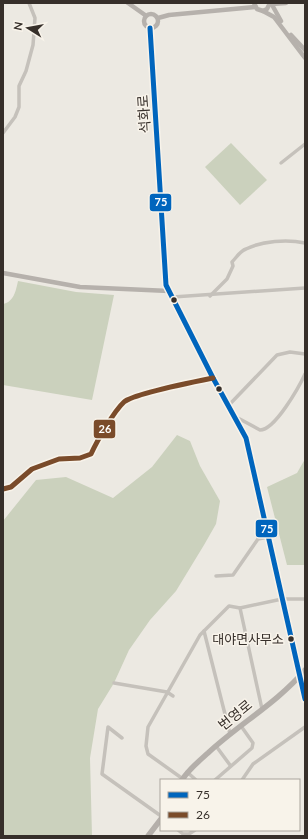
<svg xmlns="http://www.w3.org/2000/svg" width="308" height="839" font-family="Lato,'Noto Sans KR',sans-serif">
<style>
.green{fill:#cbd1bd}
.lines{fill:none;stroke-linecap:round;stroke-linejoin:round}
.street{stroke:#c5c1bb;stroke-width:3.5}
.secondary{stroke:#b6b1ac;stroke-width:4.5}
.primary{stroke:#b4afaa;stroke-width:5.5}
.bus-1-casing{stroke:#f8f3ea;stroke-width:8}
.bus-2-casing{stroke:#f8f3ea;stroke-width:8}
.bus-1{stroke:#0065bd;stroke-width:5}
.bus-2{stroke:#7a4b2a;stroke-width:5}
.bus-dot{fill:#362f2a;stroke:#f8f3ea;stroke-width:1.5}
.labels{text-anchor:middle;stroke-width:3;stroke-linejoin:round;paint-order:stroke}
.bus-label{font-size:13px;fill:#362f2a;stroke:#f8f3ea;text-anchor:end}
.street-label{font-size:14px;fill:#362f2a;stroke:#f8f3ea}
.line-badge{stroke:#f8f3ea;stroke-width:1.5}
.badge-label{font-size:11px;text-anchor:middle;font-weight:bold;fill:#fff}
</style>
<rect width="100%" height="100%" fill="#ece9e2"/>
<g class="green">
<polygon points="231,143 267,180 240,205 205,167"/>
<path d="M18,281l58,11 38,3 -22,105 -89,-15v-81c11,-2 13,-14 15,-23z"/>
<polygon points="177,435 190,441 200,466 220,501 216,524 204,545 176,591 150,620 129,650 114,683 98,709 90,758 92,836 3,836 3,521 36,480 66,477 113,498 152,467"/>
<polygon points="305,459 305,565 287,565 267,487 297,473"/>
</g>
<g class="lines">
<g class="street">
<polyline points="3,133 15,117 19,107 19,86 26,71 33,45 35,18 29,3"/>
<polyline points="281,163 305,144"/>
<path d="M210,296l17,-17 6,-13 -1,-4c4,-4 8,-11 14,-13 16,-8 41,-10 59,-6"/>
<polyline points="173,297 305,288"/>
<polyline points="229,405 277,355 290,352 305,354"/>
<path d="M236,417l24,13c15,0 39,-43 45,-56"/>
<path d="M3,489l8,-2 21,-18 27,-10 21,-1 11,-4c6,-13 23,-43 33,-52 9,-8 74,-21 89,-24"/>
<polyline points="216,576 233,575 258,539 268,537"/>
<polyline points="240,608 262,709"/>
<polyline points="204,631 230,734"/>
<polyline points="114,683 167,692 173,696"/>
<polyline points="122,738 108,727 102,774 161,816"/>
<polyline points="216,746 230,765"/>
<polyline points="187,772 196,780"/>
<polyline points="183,779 148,754 146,746 148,727 200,635 229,606 240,608 282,599 305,599"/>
<polyline points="215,780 252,748 253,743 241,726"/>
<polyline points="242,780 253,764 305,727"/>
<polyline points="178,830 183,834 189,834 195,830"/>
</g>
<g class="secondary">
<polyline points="128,3 145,15"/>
<polyline points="254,3 257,9 263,11 267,9 270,3"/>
<polyline points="271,3 281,21"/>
<polyline points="272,4 286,3"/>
<polyline points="263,11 274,17 305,58"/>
<circle cx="151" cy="21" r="7"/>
<polyline points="158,18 169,15 255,7"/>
<polyline points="150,28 166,285 213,378 246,438 305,699"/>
<polyline points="291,35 305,50"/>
<polyline points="3,273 80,287 169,291"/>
</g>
<g class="primary">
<path d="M182,780c7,-11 17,-19 26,-27 31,-29 69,-50 97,-83"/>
<polyline points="148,836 161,819"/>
</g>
<defs>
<polyline id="bus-1" points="150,28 166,285 213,378 246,438 305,699"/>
<path id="bus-2" d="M3,489l8,-2 21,-18 27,-10 21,-1 11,-4c6,-13 23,-43 33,-52 9,-8 74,-21 89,-24"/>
</defs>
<use href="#bus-1" class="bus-1-casing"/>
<use href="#bus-2" class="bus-2-casing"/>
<use href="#bus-1" class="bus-1"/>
<use href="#bus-2" class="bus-2"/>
</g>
<g class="bus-dot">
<circle cx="174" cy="300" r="3.5"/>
<circle cx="219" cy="389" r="3.5"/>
<circle cx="291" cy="639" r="3.5"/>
</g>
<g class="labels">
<g class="bus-label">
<text x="284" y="644">대야면사무소</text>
</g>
<g class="street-label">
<text transform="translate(144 114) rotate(-94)" y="5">석화로</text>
<text transform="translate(235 715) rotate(-39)" y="5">번영로</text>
</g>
</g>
<g class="line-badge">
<rect x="149" y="193" width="23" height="19" rx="4" fill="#0065bd"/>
<rect x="93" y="419" width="23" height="20" rx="4" fill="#7a4b2a"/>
<rect x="255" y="519" width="23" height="19" rx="4" fill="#0065bd"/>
</g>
<g class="badge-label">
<text x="161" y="206">75</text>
<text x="105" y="433">26</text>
<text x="267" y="533">75</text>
</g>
<rect width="308" height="839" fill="none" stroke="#362f2a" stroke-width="8"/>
<rect x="160" y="779" width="140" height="52" fill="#f8f3ea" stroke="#aaa59d"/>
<rect x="168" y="792" width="20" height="6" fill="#0065bd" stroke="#aaa59d"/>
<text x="196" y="799" font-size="12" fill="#362f2a">75</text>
<rect x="168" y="812" width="20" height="6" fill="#7a4b2a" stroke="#aaa59d"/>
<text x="196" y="819" font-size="12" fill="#362f2a">26</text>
<g transform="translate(28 28) rotate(281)" stroke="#f8f3ea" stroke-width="3" paint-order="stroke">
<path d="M0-3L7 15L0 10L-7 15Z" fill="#362f2a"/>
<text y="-6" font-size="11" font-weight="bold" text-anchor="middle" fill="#362f2a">N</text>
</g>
</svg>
